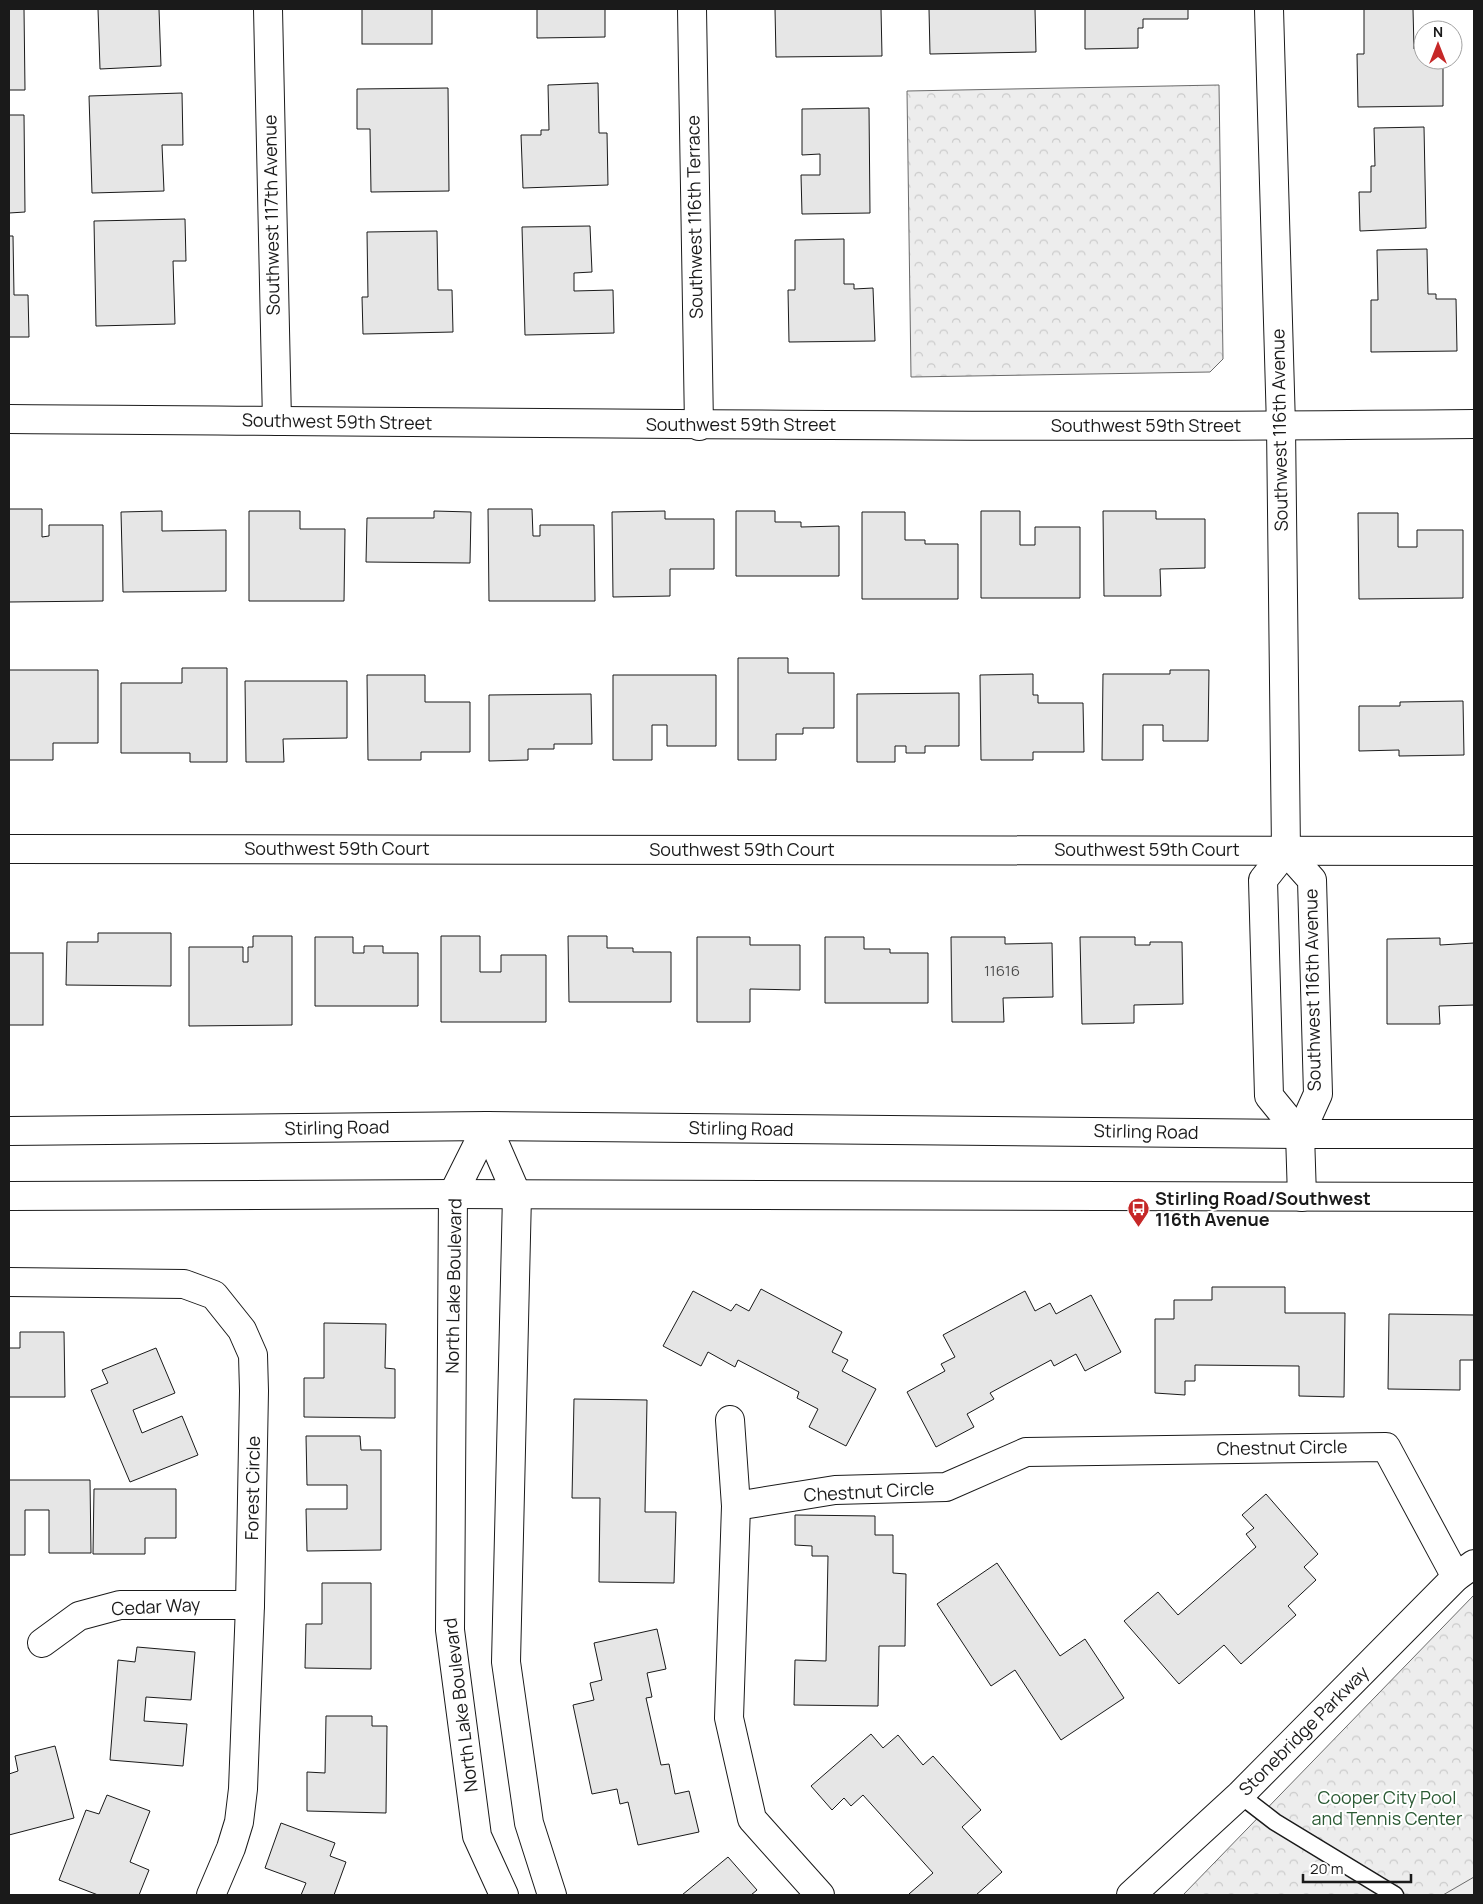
<svg xmlns="http://www.w3.org/2000/svg" width="1483" height="1904" font-family="Manrope,sans-serif">
<style>
.park{fill:url(#park-crowns);stroke:#6a6a6a}
.built{fill:#ededed;stroke:#6a6a6a}
.building{fill:#e6e6e6;stroke:#1a1a1a}
.lines{fill:none;stroke-linecap:round;stroke-linejoin:round}
.service-casing{stroke:#1a1a1a;stroke-width:19}
.minor-casing{stroke:#1a1a1a;stroke-width:30}
.primary-casing{stroke:#1a1a1a;stroke-width:30}
.service{stroke:#fff;stroke-width:16}
.minor{stroke:#fff;stroke-width:28}
.primary{stroke:#fff;stroke-width:28}
.labels{text-anchor:middle;stroke-width:4;stroke-linejoin:round;paint-order:stroke}
.number-label{font-size:15px;fill:#4d4d4d}
.street-label{font-size:18px;fill:#1a1a1a;stroke:#fff}
.poi-label{font-size:18px;font-weight:bold;fill:#1a1a1a;stroke:#fff;text-anchor:start}
.park-label{font-size:18px;fill:#2b5a34;stroke:#fff}
</style>
<defs>
<pattern id="park-crowns" width="20" height="18" patternUnits="userSpaceOnUse" patternTransform="scale(1.25)"><rect width="20" height="18" fill="#ededed"/><path d="M2 6a3 3 0 1 1 6 0M12 15a3 3 0 1 1 6 0" fill="none" stroke="#cbcbcb"/></pattern>
</defs>
<rect width="100%" height="100%" fill="#fff"/>
<g class="park">
<polygon points="1219,85 1223,359 1210,372 911,377 907,91"/>
<polygon points="1474,1595 1474,1895 1183,1895"/>
</g>
<polygon class="built" points="1474,1877 1474,1895 1443,1895"/>
<g class="building">
<polygon points="9,9 24,9 25,90 9,90"/>
<polygon points="98,9 159,9 161,66 100,69"/>
<rect x="362" y="9" width="70" height="35"/>
<polygon points="537,9 605,9 605,37 537,38"/>
<polygon points="775,9 881,9 882,56 776,57"/>
<polygon points="929,9 1035,9 1036,52 930,54"/>
<polygon points="1085,9 1188,9 1188,19 1143,19 1143,28 1138,28 1138,48 1085,49"/>
<polygon points="1364,9 1413,9 1414,49 1422,49 1423,60 1443,60 1443,106 1358,107 1357,54 1364,54"/>
<polygon points="598,83 599,133 607,133 608,185 523,188 521,135 541,135 541,130 549,130 548,85"/>
<polygon points="448,88 449,191 371,192 370,129 357,129 357,89"/>
<polygon points="182,93 183,145 162,145 164,191 92,193 89,96"/>
<polygon points="869,108 870,213 802,214 801,175 820,175 820,154 802,155 802,109"/>
<polygon points="9,115 24,115 25,212 9,213"/>
<polygon points="1424,127 1426,228 1360,231 1359,192 1371,192 1371,166 1375,166 1374,128"/>
<polygon points="185,219 186,261 173,261 175,324 96,326 94,221"/>
<polygon points="590,226 592,272 574,273 574,291 613,290 614,333 525,335 522,227"/>
<polygon points="437,231 438,290 452,290 453,332 363,334 362,297 368,297 367,232"/>
<polygon points="9,236 13,236 14,295 28,295 29,337 9,337"/>
<polygon points="844,239 844,284 854,284 854,289 873,288 875,341 789,342 788,290 795,290 795,240"/>
<polygon points="1427,249 1428,294 1436,294 1436,299 1456,299 1457,351 1371,352 1371,300 1378,300 1377,250"/>
<polygon points="9,509 42,509 42,537 49,536 49,525 103,525 103,601 9,602"/>
<polygon points="488,509 532,509 533,536 540,536 540,525 594,525 595,601 489,601"/>
<polygon points="162,511 162,531 226,530 226,591 123,592 121,512"/>
<polygon points="249,511 300,511 300,529 345,529 344,601 249,601"/>
<polygon points="434,511 471,512 470,563 366,562 367,518 434,518"/>
<polygon points="665,511 665,519 714,519 714,569 670,569 670,596 613,597 612,512"/>
<polygon points="736,511 775,511 775,522 801,522 801,527 839,526 839,576 736,576"/>
<polygon points="981,511 1020,511 1020,545 1035,545 1035,527 1080,527 1080,598 981,598"/>
<polygon points="1103,511 1156,511 1156,519 1205,519 1205,568 1160,569 1161,596 1104,596"/>
<polygon points="862,512 905,512 905,540 925,540 925,544 958,544 958,599 862,599"/>
<polygon points="1358,513 1398,513 1398,547 1417,547 1417,530 1463,530 1463,598 1359,599"/>
<polygon points="738,658 788,658 788,673 834,673 834,728 803,728 803,734 776,734 776,760 738,760"/>
<polygon points="182,668 227,668 227,762 190,762 190,753 121,753 121,683 182,683"/>
<polygon points="9,670 98,670 98,743 53,743 53,760 9,760"/>
<polygon points="1170,670 1209,670 1208,741 1163,741 1163,725 1143,725 1143,760 1102,760 1103,674 1170,674"/>
<polygon points="1033,674 1033,695 1038,695 1038,703 1083,703 1084,752 1033,752 1033,760 981,760 980,675"/>
<polygon points="367,675 425,675 425,702 470,702 470,752 421,752 421,760 368,760"/>
<polygon points="613,675 716,675 716,746 667,746 667,725 652,725 652,760 613,760"/>
<polygon points="245,681 347,681 347,738 283,739 284,762 246,762"/>
<polygon points="959,693 959,746 925,746 925,753 906,753 906,746 895,746 895,762 857,762 857,694"/>
<polygon points="591,694 592,744 554,744 554,749 528,749 528,760 489,761 489,695"/>
<polygon points="1463,701 1464,755 1399,756 1399,750 1359,751 1359,706 1400,706 1400,702"/>
<polygon points="98,933 171,933 171,986 66,985 67,942 98,942"/>
<polygon points="253,936 292,936 292,1025 189,1026 189,947 243,947 243,962 248,962 248,947 253,947"/>
<polygon points="441,936 480,936 480,972 501,972 501,955 546,955 546,1022 441,1022"/>
<polygon points="568,936 607,936 607,948 633,948 633,952 671,952 671,1002 569,1002"/>
<polygon points="315,937 353,937 353,953 364,953 364,946 383,946 383,953 418,953 418,1006 315,1006"/>
<polygon points="697,937 750,937 750,945 800,945 800,990 750,989 750,1022 697,1022"/>
<polygon points="825,937 864,937 864,949 890,949 890,953 928,953 928,1003 825,1003"/>
<polygon points="951,937 1005,937 1005,944 1052,943 1053,997 1003,998 1004,1022 952,1022"/>
<polygon points="1080,937 1135,937 1135,945 1150,945 1150,942 1182,942 1183,1004 1134,1005 1134,1023 1082,1024"/>
<polygon points="1440,938 1440,945 1474,943 1474,1005 1439,1006 1440,1024 1387,1024 1387,939"/>
<rect x="9" y="953" width="34" height="72"/>
<polygon points="1212,1287 1285,1287 1285,1313 1345,1313 1344,1397 1299,1396 1299,1366 1195,1365 1195,1381 1185,1381 1185,1395 1155,1393 1155,1319 1174,1319 1174,1300 1212,1300"/>
<polygon points="1474,1287 1474,1360 1460,1360 1460,1390 1388,1389 1389,1314 1474,1315"/>
<polygon points="761,1289 842,1332 832,1352 848,1360 842,1371 876,1389 846,1446 809,1427 818,1409 797,1398 799,1392 738,1360 735,1367 708,1352 701,1366 663,1346 693,1291 731,1311 736,1304 749,1311"/>
<polygon points="1025,1291 1035,1311 1050,1303 1056,1314 1091,1295 1121,1352 1085,1371 1076,1354 1054,1366 1051,1360 990,1393 994,1399 967,1414 974,1427 936,1447 907,1392 945,1371 941,1364 955,1357 943,1335"/>
<polygon points="324,1323 386,1324 385,1368 395,1369 395,1418 304,1417 304,1378 324,1378"/>
<polygon points="20,1332 64,1332 65,1397 9,1397 9,1348 20,1348"/>
<polygon points="156,1348 175,1393 133,1410 142,1433 182,1416 198,1455 130,1482 91,1390 108,1383 102,1370"/>
<polygon points="574,1399 647,1400 645,1512 676,1512 674,1583 599,1582 600,1498 572,1498"/>
<polygon points="306,1436 360,1436 361,1450 381,1450 381,1550 307,1551 306,1509 347,1509 347,1485 307,1485"/>
<polygon points="9,1480 90,1480 91,1553 49,1553 49,1510 25,1510 25,1555 9,1555"/>
<polygon points="94,1489 176,1489 176,1538 145,1538 145,1554 93,1554"/>
<polygon points="1266,1494 1318,1554 1304,1567 1316,1580 1288,1606 1296,1615 1241,1664 1224,1645 1179,1684 1124,1621 1158,1592 1178,1615 1256,1547 1246,1534 1254,1528 1242,1515"/>
<polygon points="795,1515 875,1516 875,1535 893,1535 893,1573 906,1574 905,1646 879,1646 878,1706 794,1705 795,1660 826,1661 828,1556 812,1556 812,1546 795,1545"/>
<polygon points="997,1563 1060,1656 1085,1639 1124,1698 1061,1740 1015,1670 991,1686 937,1604"/>
<polygon points="322,1583 371,1583 371,1669 305,1668 306,1624 322,1624"/>
<polygon points="657,1629 666,1669 647,1673 652,1697 646,1698 661,1765 669,1764 675,1794 689,1791 699,1832 638,1845 628,1802 620,1804 617,1789 592,1794 573,1705 594,1700 590,1683 602,1680 594,1643"/>
<polygon points="137,1647 195,1652 191,1700 146,1697 144,1721 187,1724 183,1766 110,1760 118,1660 135,1662"/>
<polygon points="326,1716 372,1716 372,1726 387,1726 386,1813 307,1811 307,1772 325,1773"/>
<polygon points="871,1734 883,1748 898,1735 923,1765 933,1756 981,1810 962,1827 1002,1872 976,1895 911,1895 909,1894 933,1873 863,1795 851,1806 844,1798 832,1810 811,1786"/>
<polygon points="55,1746 74,1818 9,1835 9,1774 18,1771 15,1756"/>
<polygon points="107,1795 150,1811 130,1862 149,1870 139,1895 98,1895 59,1880 86,1810 99,1814"/>
<polygon points="281,1823 335,1843 330,1856 346,1862 334,1895 301,1895 306,1883 265,1868"/>
<polygon points="728,1857 757,1890 751,1895 682,1895"/>
</g>
<g class="lines">
<defs>
<polyline id="service" points="1240,1795 1275,1822 1395,1895"/>
<g id="minor">
<polyline points="268,9 277,421"/>
<polyline points="692,9 699,426"/>
<polyline points="1269,9 1281,426 1286,851 1263,880 1269,1096 1300,1134"/>
<path d="M9,419c488,3 977,10 1465,5"/>
<polyline points="9,849 1474,851"/>
<polyline points="1286,851 1312,880 1318,1094 1300,1134 1302,1197"/>
<polyline points="487,1126 453,1194 450,1630 477,1836 504,1895"/>
<polyline points="487,1126 517,1195 506,1662 529,1823 552,1895"/>
<polyline points="9,1282 184,1284 214,1295 242,1330 253,1355 254,1391 250,1605 243,1789 239,1822 231,1848 211,1895"/>
<polyline points="730,1420 736,1506 729,1718 752,1819 820,1895"/>
<polyline points="736,1506 835,1490 946,1487 1026,1452 1386,1447 1456,1577"/>
<polyline points="42,1643 79,1616 120,1605 250,1605"/>
<polyline points="1131,1895 1240,1795 1456,1577 1474,1564"/>
</g>
<g id="primary">
<polyline points="9,1131 487,1126 1300,1134 1474,1134"/>
<polyline points="9,1196 453,1194 1474,1197"/>
</g>
</defs>
<use href="#service" class="service-casing"/>
<use href="#minor" class="minor-casing"/>
<use href="#primary" class="primary-casing"/>
<use href="#service" class="service"/>
<use href="#minor" class="minor"/>
<use href="#primary" class="primary"/>
</g>
<defs>
<symbol id="bus-pin" viewBox="-11 -11 22 30"><path d="M0 17L-7.5 6A9.5 9.5 0 1 1 7.5 6Z" fill="#c62828" stroke="#fff"/><path d="M-5-6H5V4H4V6H2V4H-2V6H-4V4H-5ZM-3.5-4V0h7V-4ZM-3.5 1.2v1.5H-2V1.2ZM2 1.2v1.5H3.5V1.2Z" fill="#fff"/></symbol>
</defs>
<g fill-rule="evenodd">
<use href="#bus-pin" x="1126" y="1196" width="25" height="34"/>
</g>
<g class="labels">
<g class="number-label">
<text x="1002" y="976">11616</text>
</g>
<g class="street-label">
<text transform="translate(272 215) rotate(-91)" y="6">Southwest 117th Avenue</text>
<text transform="translate(695 217) rotate(-91)" y="6">Southwest 116th Terrace</text>
<text transform="translate(337 422) rotate(1)" y="6">Southwest 59th Street</text>
<text x="741" y="431">Southwest 59th Street</text>
<text x="1146" y="432">Southwest 59th Street</text>
<text transform="translate(1280 430) rotate(-91)" y="6">Southwest 116th Avenue</text>
<text x="337" y="855">Southwest 59th Court</text>
<text x="742" y="856">Southwest 59th Court</text>
<text x="1147" y="856">Southwest 59th Court</text>
<text transform="translate(1313 990) rotate(-91)" y="6">Southwest 116th Avenue</text>
<text transform="translate(337 1128) rotate(-1)" y="6">Stirling Road</text>
<text transform="translate(741 1129) rotate(1)" y="6">Stirling Road</text>
<text transform="translate(1146 1132) rotate(1)" y="6">Stirling Road</text>
<text transform="translate(454 1286) rotate(-89)" y="6">North Lake Boulevard</text>
<text transform="translate(1282 1448) rotate(-1)" y="6">Chestnut Circle</text>
<text transform="translate(253 1488) rotate(-89)" y="6">Forest Circle</text>
<text transform="translate(869 1492) rotate(-3)" y="6">Chestnut Circle</text>
<text transform="translate(156 1607) rotate(-3)" y="6">Cedar Way</text>
<text transform="translate(461 1705) rotate(-97)" y="6">North Lake Boulevard</text>
<text transform="translate(1304 1731) rotate(-45)" y="6">Stonebridge Parkway</text>
</g>
<g class="poi-label">
<text x="1155" y="1205">Stirling Road/Southwest<tspan x="1155" dy="21">116th Avenue</tspan></text>
</g>
<g class="park-label">
<text x="1387" y="1804">Cooper City Pool<tspan x="1387" dy="21">and Tennis Center</tspan></text>
</g>
</g>
<rect width="1483" height="1904" fill="none" stroke="#1a1a1a" stroke-width="20"/>
<g transform="translate(1438 45)"><circle r="24" fill="#ffffff" stroke="#a3a3a3"/>
<path d="M0-4L9 19L0 12L-9 19Z" fill="#c62828"/>
<text y="-8" font-size="14" font-weight="bold" text-anchor="middle" fill="#1a1a1a">N</text>
</g>
<path d="M1303 1874v8h108v-8" fill="none" stroke="#1a1a1a" stroke-width="2.5"/>
<text x="1310" y="1874" font-size="15" fill="#1a1a1a" stroke="#ffffff" stroke-width="4" paint-order="stroke">20 m</text>
</svg>
